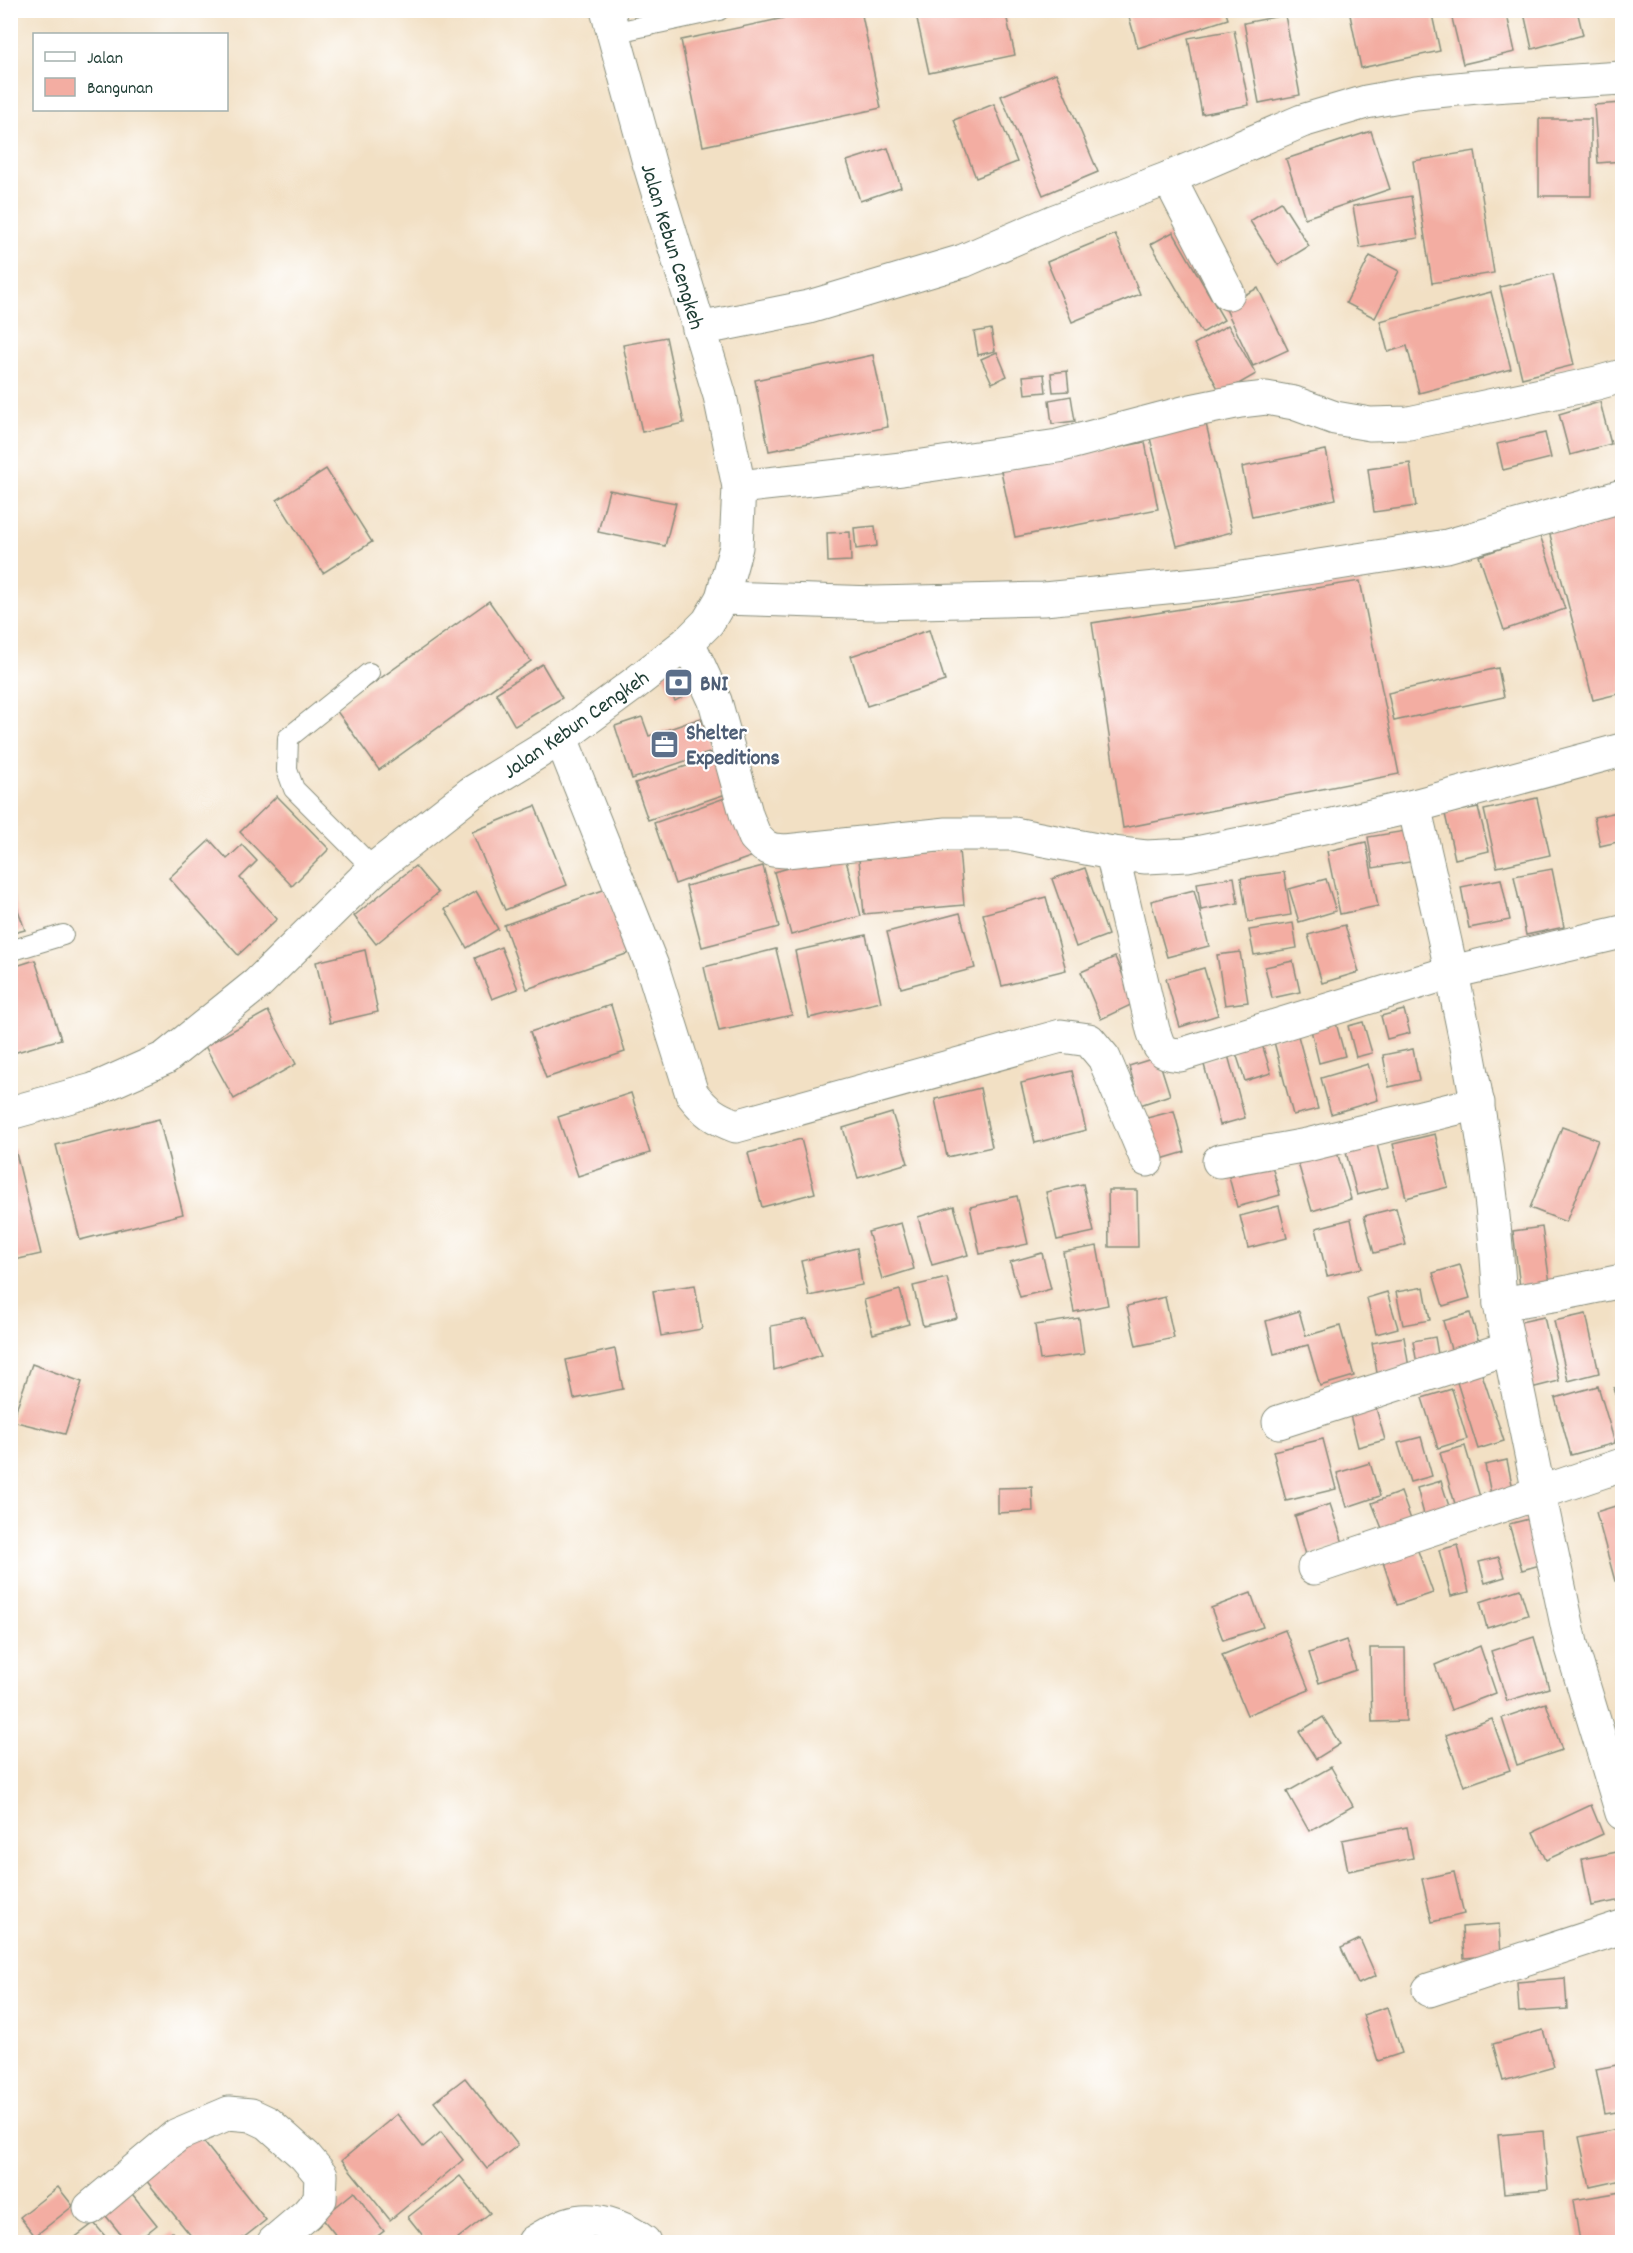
<svg xmlns="http://www.w3.org/2000/svg" width="1633" height="2253" font-family="Dekko,sans-serif">
<style>
.building{fill:#f3ada2}
.lines{fill:none;stroke-linecap:round;stroke-linejoin:round}
.service-casing{stroke:#888e7c;stroke-width:22}
.minor-casing{stroke:#888e7c;stroke-width:35}
.tertiary-casing{stroke:#888e7c;stroke-width:35}
.service{stroke:#fff;stroke-width:20}
.minor{stroke:#fff;stroke-width:33}
.tertiary{stroke:#fff;stroke-width:33}
.labels{text-anchor:middle;stroke-width:4.5;stroke-linejoin:round;paint-order:stroke}
.street-label{font-size:22px;fill:#1f3d34;stroke:#fff}
.service-label{font-size:22px;font-weight:bold;fill:#4e5e75;stroke:#fff;text-anchor:start}
</style>
<rect width="100%" height="100%" fill="#fff"/>
<filter id="ink" filterUnits="userSpaceOnUse"><feTurbulence type="fractalNoise" baseFrequency=".0167" numOctaves="2"/><feDisplacementMap in="SourceGraphic" scale="12" xChannelSelector="R" yChannelSelector="G"/><feConvolveMatrix kernelMatrix="1 2 1 2 8 2 1 2 1" color-interpolation-filters="sRGB"/></filter>
<filter id="wash" filterUnits="userSpaceOnUse"><feTurbulence type="fractalNoise" baseFrequency=".008" numOctaves="4" result="noise"/><feDisplacementMap in="SourceGraphic" scale="24" xChannelSelector="R" yChannelSelector="G"/><feGaussianBlur stdDeviation="1.35" result="paint"/><feColorMatrix in="noise" values="0 0 0 0 0 0 0 0 0 0 0 0 0 0 0 0 0 1.4 0 .05"/><feComposite in="paint" operator="in"/></filter>
<g filter="url(#wash)">
<rect width="100%" height="100%" fill="#f2e0c4"/>
<g id="blocks">
<g class="building">
<polygon points="821,10 861,10 881,108 703,146 681,40"/>
<polygon points="915,10 1005,10 1015,55 929,73"/>
<polygon points="1127,10 1225,10 1228,19 1138,48"/>
<polygon points="1349,10 1431,10 1440,51 1361,68"/>
<polygon points="1450,10 1506,10 1515,52 1463,64"/>
<polygon points="1534,10 1577,10 1583,35 1532,49 1524,13"/>
<polygon points="1285,15 1300,95 1259,103 1244,23"/>
<polygon points="1234,30 1249,105 1202,114 1188,38"/>
<polygon points="1056,73 1098,172 1043,195 1001,96"/>
<polygon points="1622,103 1622,161 1598,163 1594,105"/>
<polygon points="994,104 1017,162 976,178 954,120"/>
<rect x="1539" y="119" width="52" height="77"/>
<polygon points="1371,131 1390,189 1305,218 1286,159"/>
<polygon points="888,148 901,187 860,201 847,161"/>
<polygon points="1475,151 1494,273 1432,283 1413,161"/>
<polygon points="1411,196 1418,238 1360,248 1353,206"/>
<polygon points="1281,202 1309,246 1278,265 1250,221"/>
<polygon points="1173,232 1224,320 1202,333 1151,244"/>
<polygon points="1115,234 1140,294 1072,322 1047,262"/>
<polygon points="1370,256 1399,271 1375,318 1346,303"/>
<polygon points="1553,274 1574,365 1522,378 1500,287"/>
<polygon points="1258,288 1288,350 1253,366 1224,305"/>
<polygon points="1491,292 1511,369 1419,393 1407,346 1388,352 1380,321"/>
<polygon points="1228,325 1256,374 1221,394 1194,344"/>
<polygon points="991,329 995,351 978,355 974,332"/>
<polygon points="666,337 684,423 642,432 623,345"/>
<polygon points="997,352 1007,376 992,383 981,359"/>
<polygon points="873,355 888,427 769,451 755,380"/>
<polygon points="1067,371 1069,391 1053,392 1051,373"/>
<polygon points="1044,374 1046,392 1025,394 1023,376"/>
<polygon points="1071,396 1075,421 1052,424 1049,400"/>
<polygon points="1600,402 1611,444 1570,455 1559,414"/>
<polygon points="1206,424 1232,532 1177,546 1150,438"/>
<polygon points="1545,433 1551,458 1503,470 1497,444"/>
<polygon points="1145,442 1158,509 1015,537 1001,471"/>
<polygon points="1326,450 1336,499 1252,517 1242,467"/>
<polygon points="1410,463 1416,506 1374,512 1368,469"/>
<polygon points="326,469 372,542 323,573 277,500"/>
<polygon points="609,490 676,503 665,546 598,532"/>
<polygon points="1622,512 1622,693 1593,700 1549,531"/>
<polygon points="875,526 877,546 856,549 854,528"/>
<polygon points="850,532 851,561 828,562 827,533"/>
<polygon points="1540,535 1565,609 1504,630 1479,556"/>
<polygon points="1360,581 1399,774 1123,828 1092,623"/>
<polygon points="489,601 531,661 379,770 336,710"/>
<polygon points="929,630 945,681 867,706 851,656"/>
<polygon points="542,664 562,698 515,726 496,693"/>
<polygon points="683,664 696,690 675,701 662,673"/>
<polygon points="1498,668 1504,697 1394,721 1388,693"/>
<polygon points="642,717 649,736 701,718 712,752 632,779 615,726"/>
<polygon points="714,757 726,794 648,820 635,783"/>
<polygon points="736,794 756,855 675,884 654,823"/>
<polygon points="277,796 329,849 292,886 240,832"/>
<polygon points="1537,798 1550,855 1497,867 1484,810"/>
<polygon points="535,806 567,885 505,910 472,832"/>
<polygon points="1478,807 1489,851 1455,859 1445,814"/>
<polygon points="1622,811 1622,841 1600,846 1594,817"/>
<polygon points="1417,829 1422,860 1373,868 1368,837"/>
<polygon points="210,840 227,859 242,845 257,861 240,878 277,919 238,955 169,878"/>
<polygon points="1366,842 1378,906 1340,914 1327,851"/>
<polygon points="959,850 964,905 864,914 859,859"/>
<polygon points="844,853 861,916 791,935 774,872"/>
<polygon points="415,866 438,893 376,944 354,916"/>
<polygon points="763,866 779,927 702,947 686,886"/>
<polygon points="1085,868 1108,935 1076,947 1052,879"/>
<polygon points="1552,869 1564,927 1526,935 1514,876"/>
<polygon points="1284,872 1291,915 1248,922 1241,878"/>
<polygon points="1234,877 1238,903 1201,910 1197,883"/>
<polygon points="1326,879 1336,911 1299,922 1289,889"/>
<polygon points="1501,879 1510,920 1469,928 1461,887"/>
<polygon points="10,887 25,930 10,934"/>
<polygon points="606,889 629,953 527,989 504,925"/>
<polygon points="1194,890 1209,946 1167,957 1151,901"/>
<polygon points="476,891 498,929 467,948 445,909"/>
<polygon points="1046,897 1066,970 1002,986 983,914"/>
<polygon points="960,913 975,968 901,988 887,932"/>
<polygon points="1293,923 1297,948 1254,955 1249,930"/>
<polygon points="1345,925 1359,972 1322,983 1308,935"/>
<polygon points="866,935 881,1002 809,1018 795,951"/>
<polygon points="501,947 518,989 492,999 475,958"/>
<polygon points="776,949 792,1015 719,1031 704,967"/>
<polygon points="365,950 378,1012 330,1023 316,962"/>
<polygon points="1240,952 1248,1002 1225,1005 1217,955"/>
<polygon points="1115,957 1135,1003 1101,1019 1081,972"/>
<polygon points="35,960 61,1039 10,1054 10,968"/>
<polygon points="1293,961 1300,992 1272,998 1265,967"/>
<polygon points="1204,968 1218,1015 1180,1027 1166,979"/>
<polygon points="611,1005 625,1052 546,1078 530,1032"/>
<polygon points="1404,1010 1410,1033 1387,1039 1381,1016"/>
<polygon points="268,1011 296,1064 234,1099 205,1046"/>
<polygon points="1363,1022 1372,1053 1356,1057 1348,1026"/>
<polygon points="1336,1023 1345,1056 1319,1063 1311,1030"/>
<polygon points="1297,1032 1318,1109 1293,1115 1273,1038"/>
<polygon points="1260,1038 1271,1073 1245,1081 1234,1047"/>
<polygon points="1413,1049 1419,1080 1389,1087 1383,1055"/>
<polygon points="1228,1055 1245,1118 1220,1125 1203,1061"/>
<polygon points="1158,1057 1170,1095 1140,1105 1129,1066"/>
<polygon points="1368,1064 1378,1100 1331,1114 1321,1078"/>
<polygon points="1072,1071 1086,1130 1035,1143 1021,1083"/>
<polygon points="980,1088 992,1147 947,1157 935,1099"/>
<polygon points="631,1093 650,1153 578,1176 558,1117"/>
<polygon points="1174,1111 1185,1152 1158,1160 1147,1118"/>
<polygon points="892,1113 908,1163 858,1178 843,1128"/>
<polygon points="159,1119 183,1214 80,1240 56,1145"/>
<polygon points="1562,1127 1598,1140 1566,1222 1530,1208"/>
<polygon points="1374,1133 1388,1187 1357,1195 1343,1141"/>
<polygon points="1435,1134 1448,1187 1406,1198 1393,1144"/>
<polygon points="801,1139 815,1193 762,1207 748,1153"/>
<polygon points="15,1149 41,1254 10,1261 10,1150"/>
<polygon points="1337,1152 1351,1199 1312,1211 1298,1163"/>
<polygon points="1272,1166 1280,1195 1237,1207 1229,1177"/>
<polygon points="1083,1184 1094,1232 1057,1240 1046,1192"/>
<polygon points="1108,1190 1137,1190 1138,1247 1109,1247"/>
<polygon points="1017,1196 1028,1244 980,1254 970,1207"/>
<polygon points="954,1206 968,1255 932,1265 918,1217"/>
<polygon points="1279,1206 1287,1238 1248,1248 1240,1216"/>
<polygon points="1396,1208 1406,1245 1374,1253 1364,1216"/>
<polygon points="1351,1219 1362,1268 1327,1276 1316,1228"/>
<polygon points="901,1223 914,1269 882,1279 868,1232"/>
<polygon points="1542,1227 1550,1283 1520,1287 1513,1231"/>
<polygon points="1097,1246 1108,1305 1074,1312 1063,1252"/>
<polygon points="857,1248 862,1285 809,1296 801,1261"/>
<polygon points="1042,1253 1051,1289 1020,1297 1010,1262"/>
<polygon points="1460,1265 1470,1298 1443,1306 1433,1273"/>
<polygon points="947,1278 957,1318 923,1326 913,1286"/>
<polygon points="695,1285 702,1329 661,1336 653,1291"/>
<polygon points="1424,1287 1430,1320 1403,1325 1396,1292"/>
<polygon points="900,1290 909,1324 873,1334 864,1300"/>
<polygon points="1387,1292 1398,1328 1376,1334 1367,1298"/>
<polygon points="1165,1297 1174,1338 1136,1346 1127,1306"/>
<polygon points="1299,1311 1306,1336 1340,1326 1354,1376 1320,1386 1308,1345 1274,1354 1266,1321"/>
<polygon points="1470,1313 1482,1352 1454,1360 1443,1321"/>
<polygon points="1586,1314 1599,1373 1568,1381 1554,1321"/>
<polygon points="1544,1317 1559,1381 1531,1388 1516,1323"/>
<polygon points="1079,1318 1084,1354 1040,1360 1035,1325"/>
<polygon points="807,1319 822,1355 774,1370 771,1326"/>
<polygon points="1404,1337 1409,1368 1377,1373 1372,1343"/>
<polygon points="1435,1337 1439,1360 1417,1364 1413,1341"/>
<polygon points="615,1349 623,1389 574,1399 566,1360"/>
<polygon points="32,1364 82,1382 65,1434 12,1421"/>
<polygon points="1481,1371 1504,1441 1478,1449 1456,1379"/>
<polygon points="1598,1386 1615,1443 1571,1455 1555,1398"/>
<polygon points="1622,1386 1622,1415 1614,1388"/>
<polygon points="1452,1389 1467,1439 1438,1448 1422,1398"/>
<polygon points="1376,1408 1385,1440 1358,1447 1350,1415"/>
<polygon points="1421,1437 1432,1476 1410,1482 1398,1443"/>
<polygon points="1323,1439 1336,1489 1286,1501 1273,1451"/>
<polygon points="1465,1446 1483,1507 1458,1514 1440,1453"/>
<polygon points="1507,1460 1513,1489 1491,1494 1485,1465"/>
<polygon points="1370,1463 1380,1496 1347,1507 1337,1473"/>
<polygon points="1441,1481 1453,1519 1427,1526 1417,1488"/>
<polygon points="1032,1487 1033,1511 998,1513 998,1488"/>
<polygon points="1401,1492 1413,1525 1385,1536 1372,1503"/>
<polygon points="1330,1504 1343,1543 1306,1555 1295,1516"/>
<polygon points="1622,1504 1622,1579 1615,1581 1596,1512"/>
<polygon points="1529,1519 1540,1565 1522,1570 1509,1524"/>
<polygon points="1458,1545 1469,1592 1451,1596 1439,1550"/>
<polygon points="1417,1548 1433,1593 1397,1605 1382,1559"/>
<polygon points="1499,1557 1505,1577 1485,1583 1479,1562"/>
<polygon points="1520,1589 1528,1615 1487,1628 1480,1602"/>
<polygon points="1251,1593 1263,1627 1223,1640 1211,1608"/>
<polygon points="1285,1630 1309,1690 1247,1715 1222,1655"/>
<polygon points="1534,1637 1549,1688 1507,1701 1491,1651"/>
<polygon points="1346,1640 1356,1670 1319,1683 1309,1653"/>
<polygon points="1480,1646 1496,1693 1451,1710 1435,1665"/>
<polygon points="1370,1648 1405,1648 1406,1721 1372,1722"/>
<polygon points="1546,1703 1562,1750 1517,1765 1502,1718"/>
<polygon points="1323,1717 1340,1744 1316,1759 1299,1732"/>
<polygon points="1492,1719 1510,1770 1464,1786 1446,1735"/>
<polygon points="1331,1767 1353,1806 1309,1831 1287,1792"/>
<polygon points="1591,1805 1603,1834 1546,1860 1533,1832"/>
<polygon points="1407,1827 1413,1858 1348,1871 1342,1840"/>
<polygon points="1622,1851 1622,1900 1591,1906 1582,1859"/>
<polygon points="1454,1872 1464,1914 1432,1922 1422,1879"/>
<polygon points="1499,1924 1501,1955 1464,1958 1462,1927"/>
<polygon points="1360,1939 1376,1976 1358,1984 1341,1948"/>
<polygon points="1565,1978 1567,2009 1519,2012 1517,1982"/>
<polygon points="1387,2007 1402,2053 1378,2061 1363,2015"/>
<polygon points="1618,2012 1622,2012 1622,2033 1621,2033"/>
<polygon points="1543,2030 1554,2067 1503,2081 1493,2044"/>
<polygon points="1622,2064 1622,2111 1605,2114 1596,2069"/>
<polygon points="465,2078 518,2145 487,2169 434,2102"/>
<polygon points="397,2114 423,2147 441,2132 463,2160 390,2220 342,2160"/>
<polygon points="1622,2128 1622,2180 1590,2187 1579,2137"/>
<polygon points="195,2131 266,2220 238,2242 196,2242 141,2174"/>
<polygon points="1543,2131 1548,2189 1504,2193 1498,2135"/>
<polygon points="460,2176 490,2213 453,2242 428,2242 408,2217"/>
<polygon points="58,2187 73,2206 35,2236 20,2217"/>
<polygon points="129,2190 157,2225 136,2242 127,2242 102,2211"/>
<polygon points="354,2192 384,2231 370,2242 341,2242 322,2218"/>
<polygon points="1622,2192 1622,2242 1580,2242 1573,2200"/>
<polygon points="94,2223 110,2242 69,2242"/>
<polygon points="172,2232 180,2242 159,2242"/>
</g>
</g>
</g>
<g filter="url(#ink)">
<use href="#blocks" fill-opacity="0" stroke="#888e7c" stroke-width="1.5"/>
<g class="lines">
<defs>
<g id="service">
<polyline points="612,33 719,10"/>
<polyline points="369,673 288,738 287,770 294,789 374,869"/>
<polyline points="10,951 63,935"/>
</g>
<g id="minor">
<polyline points="1169,178 1228,293"/>
<polyline points="699,329 809,307 963,261 1055,221 1169,178 1302,121 1366,102 1416,93 1477,87 1622,78"/>
<polyline points="739,487 902,469 1058,446 1191,411 1240,401 1266,398 1294,403 1335,418 1370,424 1409,423 1597,383 1622,376"/>
<polyline points="722,598 875,603 1044,599 1217,582 1447,546 1622,496"/>
<polyline points="688,642 715,701 747,817 755,837 764,846 773,850 786,851 947,834 1014,834 1112,853 1146,857 1187,855 1328,826 1414,806 1622,750"/>
<path d="M561,738l91,228 40,128c14,18 23,24 44,32l325,-90 28,4 15,18 43,102"/>
<path d="M1414,806c38,164 78,329 86,498l59,-10 63,-13"/>
<path d="M1112,853l41,177c6,18 7,24 27,25l272,-83 170,-40"/>
<polyline points="1219,1161 1307,1145 1478,1103"/>
<polyline points="1500,1304 1539,1493 1622,1465"/>
<polyline points="1279,1422 1509,1348"/>
<polyline points="1314,1568 1539,1493 1572,1648 1622,1813"/>
<polyline points="1429,1990 1622,1927"/>
<polyline points="90,2208 177,2135 229,2113 251,2115 268,2123 305,2156 321,2175 320,2199 307,2214 274,2242"/>
<path d="M534,2242c10,-6 23,-14 34,-18 25,-9 56,2 76,18"/>
</g>
<polyline id="tertiary" points="10,1113 93,1090 165,1058 257,984 374,869 471,793 561,738 634,684 688,642 708,622 722,598 736,547 739,487 720,396 650,166 607,10"/>
</defs>
<use href="#service" class="service-casing"/>
<use href="#minor" class="minor-casing"/>
<use href="#tertiary" class="tertiary-casing"/>
<use href="#service" class="service"/>
<use href="#minor" class="minor"/>
<use href="#tertiary" class="tertiary"/>
</g>
</g>
<defs>
<symbol id="bank-square" viewBox="-11 -11 22 22"><rect x="-9" y="-9" width="18" height="18" rx="4" fill="#5c6f8a" stroke="#fff"/><path d="M-6-4H6V4H-6ZM0-2.3a2.3 2.3 0 1 0 0 4.6a2.3 2.3 0 1 0 0-4.6Z" fill="#fff"/></symbol>
<symbol id="office-square" viewBox="-11 -11 22 22"><rect x="-9" y="-9" width="18" height="18" rx="4" fill="#5c6f8a" stroke="#fff"/><path d="M-6-3h4V-5.5h4V-3h4V5H-6ZM-1-4.5V-3h2v-1.5ZM-6 0V1H6V0Z" fill="#fff"/></symbol>
</defs>
<g fill-rule="evenodd">
<use href="#bank-square" x="662" y="666" width="33" height="33"/>
<use href="#office-square" x="648" y="728" width="33" height="33"/>
</g>
<g class="labels">
<g class="street-label">
<text transform="translate(674 246) rotate(73)" y="8">Jalan Kebun Cengkeh</text>
<text transform="translate(575 723) rotate(-35)" y="8">Jalan Kebun Cengkeh</text>
</g>
<g class="service-label">
<text x="700" y="690">BNI</text>
<text x="686" y="739">Shelter<tspan x="686" dy="25">Expeditions</tspan></text>
</g>
</g>
<rect width="1633" height="2253" fill="none" stroke="#fff" stroke-width="36"/>
<rect x="33" y="33" width="195" height="78" fill="#ffffff" stroke="#a5b1ae" stroke-width="1.5"/>
<rect x="45" y="52" width="30" height="9" fill="#ffffff" stroke="#a5b1ae" stroke-width="1.5"/>
<text x="87" y="63" font-size="18" fill="#1f3d34">Jalan</text>
<rect x="45" y="78" width="30" height="18" fill="#f3ada2" stroke="#a5b1ae" stroke-width="1.5"/>
<text x="87" y="93" font-size="18" fill="#1f3d34">Bangunan</text>
</svg>
